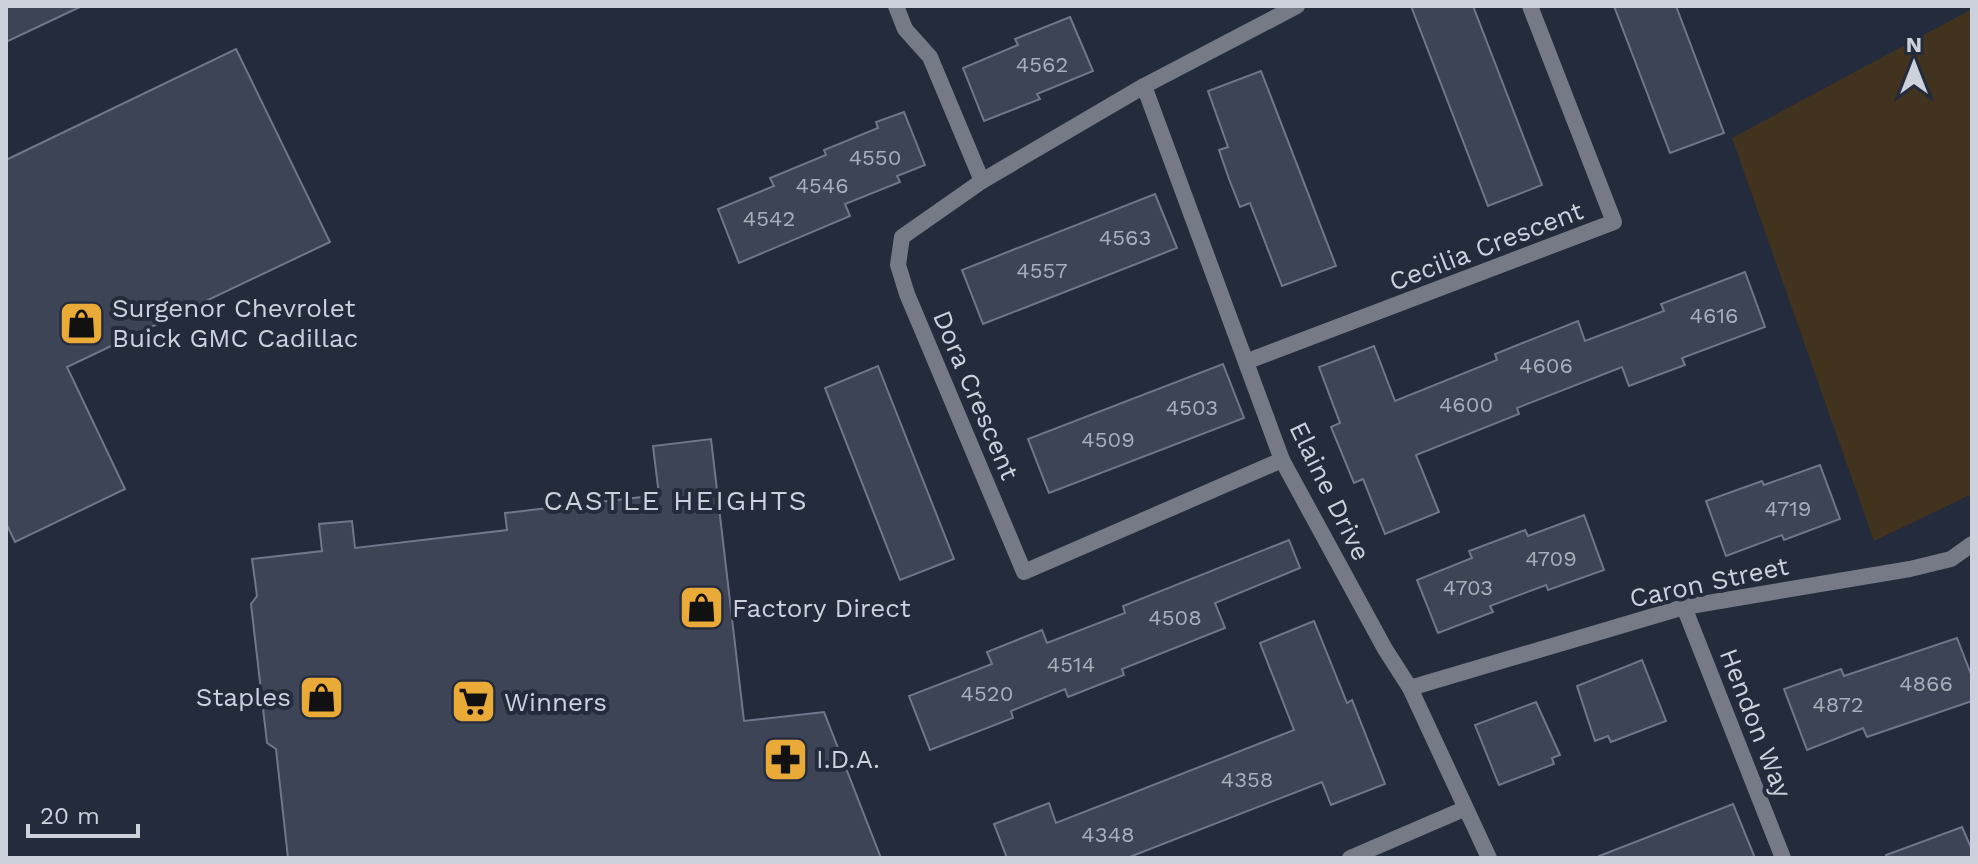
<svg xmlns="http://www.w3.org/2000/svg" width="1978" height="864" font-family="'Work Sans',sans-serif">
<style>
.green{fill:#41331e}
.building{fill:#3c4456;stroke:#6f778c;stroke-width:2}
.lines{fill:none;stroke-linecap:round;stroke-linejoin:round}
.minor{stroke:#757a86;stroke-width:16}
.labels{text-anchor:middle;stroke-width:8;stroke-linejoin:round;paint-order:stroke}
.number-label{font-size:22px;fill:#a8aeba}
.street-label{font-size:26px;fill:#ccd1dc;stroke:#242b3c}
.poi-label{font-size:26px;fill:#ccd1dc;stroke:#242b3c;text-anchor:start}
.neighbourhood-label{font-size:28px;letter-spacing:2px;fill:#ccd1dc;stroke:#242b3c}
</style>
<rect width="100%" height="100%" fill="#242b3c"/>
<polygon class="green" points="1972,9 1972,494 1874,541 1732,138"/>
<g class="building">
<polygon points="6,6 82,6 6,42"/>
<polygon points="1411,6 1473,6 1542,185 1488,206"/>
<polygon points="1614,6 1676,6 1724,133 1670,153"/>
<polygon points="1070,17 1093,71 1037,94 1040,99 984,121 963,68 1018,45 1015,39"/>
<polygon points="236,49 330,242 67,367 125,489 15,542 6,523 6,160"/>
<polygon points="1261,71 1336,266 1282,286 1250,203 1240,207 1229,179 1219,150 1228,147 1208,91"/>
<polygon points="904,112 925,165 897,176 900,182 845,204 850,216 739,263 718,209 774,186 770,178 826,155 824,150 878,128 876,122"/>
<polygon points="1155,194 1177,248 983,324 962,270"/>
<polygon points="1745,272 1765,327 1682,358 1685,365 1629,386 1622,367 1517,408 1519,414 1416,455 1439,512 1385,534 1363,479 1354,483 1331,427 1340,423 1319,367 1374,346 1395,401 1497,360 1495,354 1578,321 1585,341 1664,311 1661,304"/>
<polygon points="1223,364 1244,418 1049,493 1028,439"/>
<polygon points="878,366 954,559 900,580 825,388"/>
<polygon points="711,439 744,721 824,712 881,858 288,858 276,749 267,743 251,604 257,596 252,559 322,551 319,524 352,521 355,548 507,530 505,513 659,495 653,446"/>
<polygon points="1820,465 1840,519 1784,540 1782,535 1726,556 1706,501 1762,481 1764,485"/>
<polygon points="1584,515 1604,570 1548,590 1546,585 1490,606 1493,612 1438,633 1417,580 1472,558 1469,551 1525,530 1528,536"/>
<polygon points="1289,540 1300,568 1215,603 1225,628 1122,669 1124,675 1068,697 1065,689 1011,711 1013,718 930,750 909,696 992,664 987,652 1042,630 1047,643 1125,613 1123,606"/>
<polygon points="1314,621 1347,703 1352,700 1385,784 1331,805 1322,782 1127,858 1007,858 994,824 1049,803 1056,823 1294,730 1260,643"/>
<polygon points="1957,638 1972,677 1972,701 1867,737 1863,728 1807,750 1784,689 1841,669 1844,676"/>
<polygon points="1642,660 1666,721 1611,742 1608,736 1595,741 1577,686"/>
<polygon points="1536,702 1560,755 1552,758 1554,764 1499,785 1475,725"/>
<polygon points="1733,804 1755,858 1600,858 1599,856"/>
<polygon points="1962,827 1972,850 1972,858 1887,858 1886,855"/>
</g>
<g class="lines">
<g class="minor">
<polyline points="896,6 905,29 930,57 982,181"/>
<polyline points="1144,86 1282,460 1385,649 1410,688 1489,858"/>
<polyline points="1248,361 1614,222 1530,6"/>
<polyline points="1282,460 1024,572 907,294 898,265 902,237 982,181 1144,86 1297,6"/>
<polyline points="1684,607 1783,858"/>
<polyline points="1410,688 1684,607 1910,569 1951,559 1972,544"/>
<polyline points="1350,858 1464,809"/>
</g>
</g>
<defs>
<symbol id="shop-square" viewBox="-11 -11 22 22"><rect x="-9" y="-9" width="18" height="18" rx="4" fill="#eaaa38" stroke="#242b3c"/><path d="M-5-2.5h2.3a2.7 3.5 0 0 1 5.4 0H5L5.5 6h-11ZM-1.5-2.5h3a1.5 2.3 0 0 0-3 0Z" fill="#111"/></symbol>
<symbol id="supermarket-square" viewBox="-11 -11 22 22"><rect x="-9" y="-9" width="18" height="18" rx="4" fill="#eaaa38" stroke="#242b3c"/><path d="M-6-5.5h2.5l.6 2H6L4.5 2H-2.5L-4.4-4H-6ZM-1.5 3.2a1.3 1.3 0 1 0 .1 0ZM3 3.2a1.3 1.3 0 1 0 .1 0Z" fill="#111"/></symbol>
<symbol id="pharmacy-square" viewBox="-11 -11 22 22"><rect x="-9" y="-9" width="18" height="18" rx="4" fill="#eaaa38" stroke="#242b3c"/><path d="M-2-6h4v4h4v4h-4v4h-4v-4h-4v-4h4Z" fill="#111"/></symbol>
</defs>
<g fill-rule="evenodd">
<use href="#shop-square" x="56" y="298" width="51" height="51"/>
<use href="#shop-square" x="676" y="582" width="51" height="51"/>
<use href="#shop-square" x="296" y="672" width="51" height="51"/>
<use href="#supermarket-square" x="448" y="676" width="51" height="51"/>
<use href="#pharmacy-square" x="760" y="734" width="51" height="51"/>
</g>
<g class="labels">
<g class="number-label">
<text x="1042" y="72">4562</text>
<text x="875" y="165">4550</text>
<text x="822" y="193">4546</text>
<text x="769" y="226">4542</text>
<text x="1125" y="245">4563</text>
<text x="1042" y="278">4557</text>
<text x="1714" y="323">4616</text>
<text x="1546" y="373">4606</text>
<text x="1466" y="412">4600</text>
<text x="1192" y="415">4503</text>
<text x="1108" y="447">4509</text>
<text x="1788" y="516">4719</text>
<text x="1551" y="566">4709</text>
<text x="1468" y="595">4703</text>
<text x="1175" y="625">4508</text>
<text x="1071" y="672">4514</text>
<text x="1926" y="691">4866</text>
<text x="987" y="701">4520</text>
<text x="1838" y="712">4872</text>
<text x="1247" y="787">4358</text>
<text x="1108" y="842">4348</text>
</g>
<g class="street-label">
<text transform="translate(1486 246) rotate(-21)" y="9">Cecilia Crescent</text>
<text transform="translate(976 395) rotate(67)" y="9">Dora Crescent</text>
<text transform="translate(1330 491) rotate(64)" y="9">Elaine Drive</text>
<text transform="translate(1709 582) rotate(-12)" y="9">Caron Street</text>
<text transform="translate(1756 723) rotate(69)" y="9">Hendon Way</text>
</g>
<g class="poi-label">
<text x="112" y="317">Surgenor Chevrolet<tspan x="112" dy="30">Buick GMC Cadillac</tspan></text>
<text x="732" y="617">Factory Direct</text>
<text x="291" y="706" text-anchor="end">Staples</text>
<text x="504" y="711">Winners</text>
<text x="816" y="768">I.D.A.</text>
</g>
<g class="neighbourhood-label">
<text x="676" y="510">CASTLE HEIGHTS</text>
</g>
</g>
<rect width="1978" height="864" fill="none" stroke="#ccd1dc" stroke-width="16"/>
<g transform="translate(1914 64)" stroke="#242b3c" stroke-width="6" paint-order="stroke">
<path d="M0-6L14 30L0 20L-14 30Z" fill="#ccd1dc"/>
<text y="-12" font-size="22" font-weight="bold" text-anchor="middle" fill="#ccd1dc">N</text>
</g>
<path d="M28 824v12h110v-12" fill="none" stroke="#ccd1dc" stroke-width="4"/>
<text x="40" y="824" font-size="24" fill="#ccd1dc" stroke="#242b3c" stroke-width="6" paint-order="stroke">20 m</text>
</svg>
